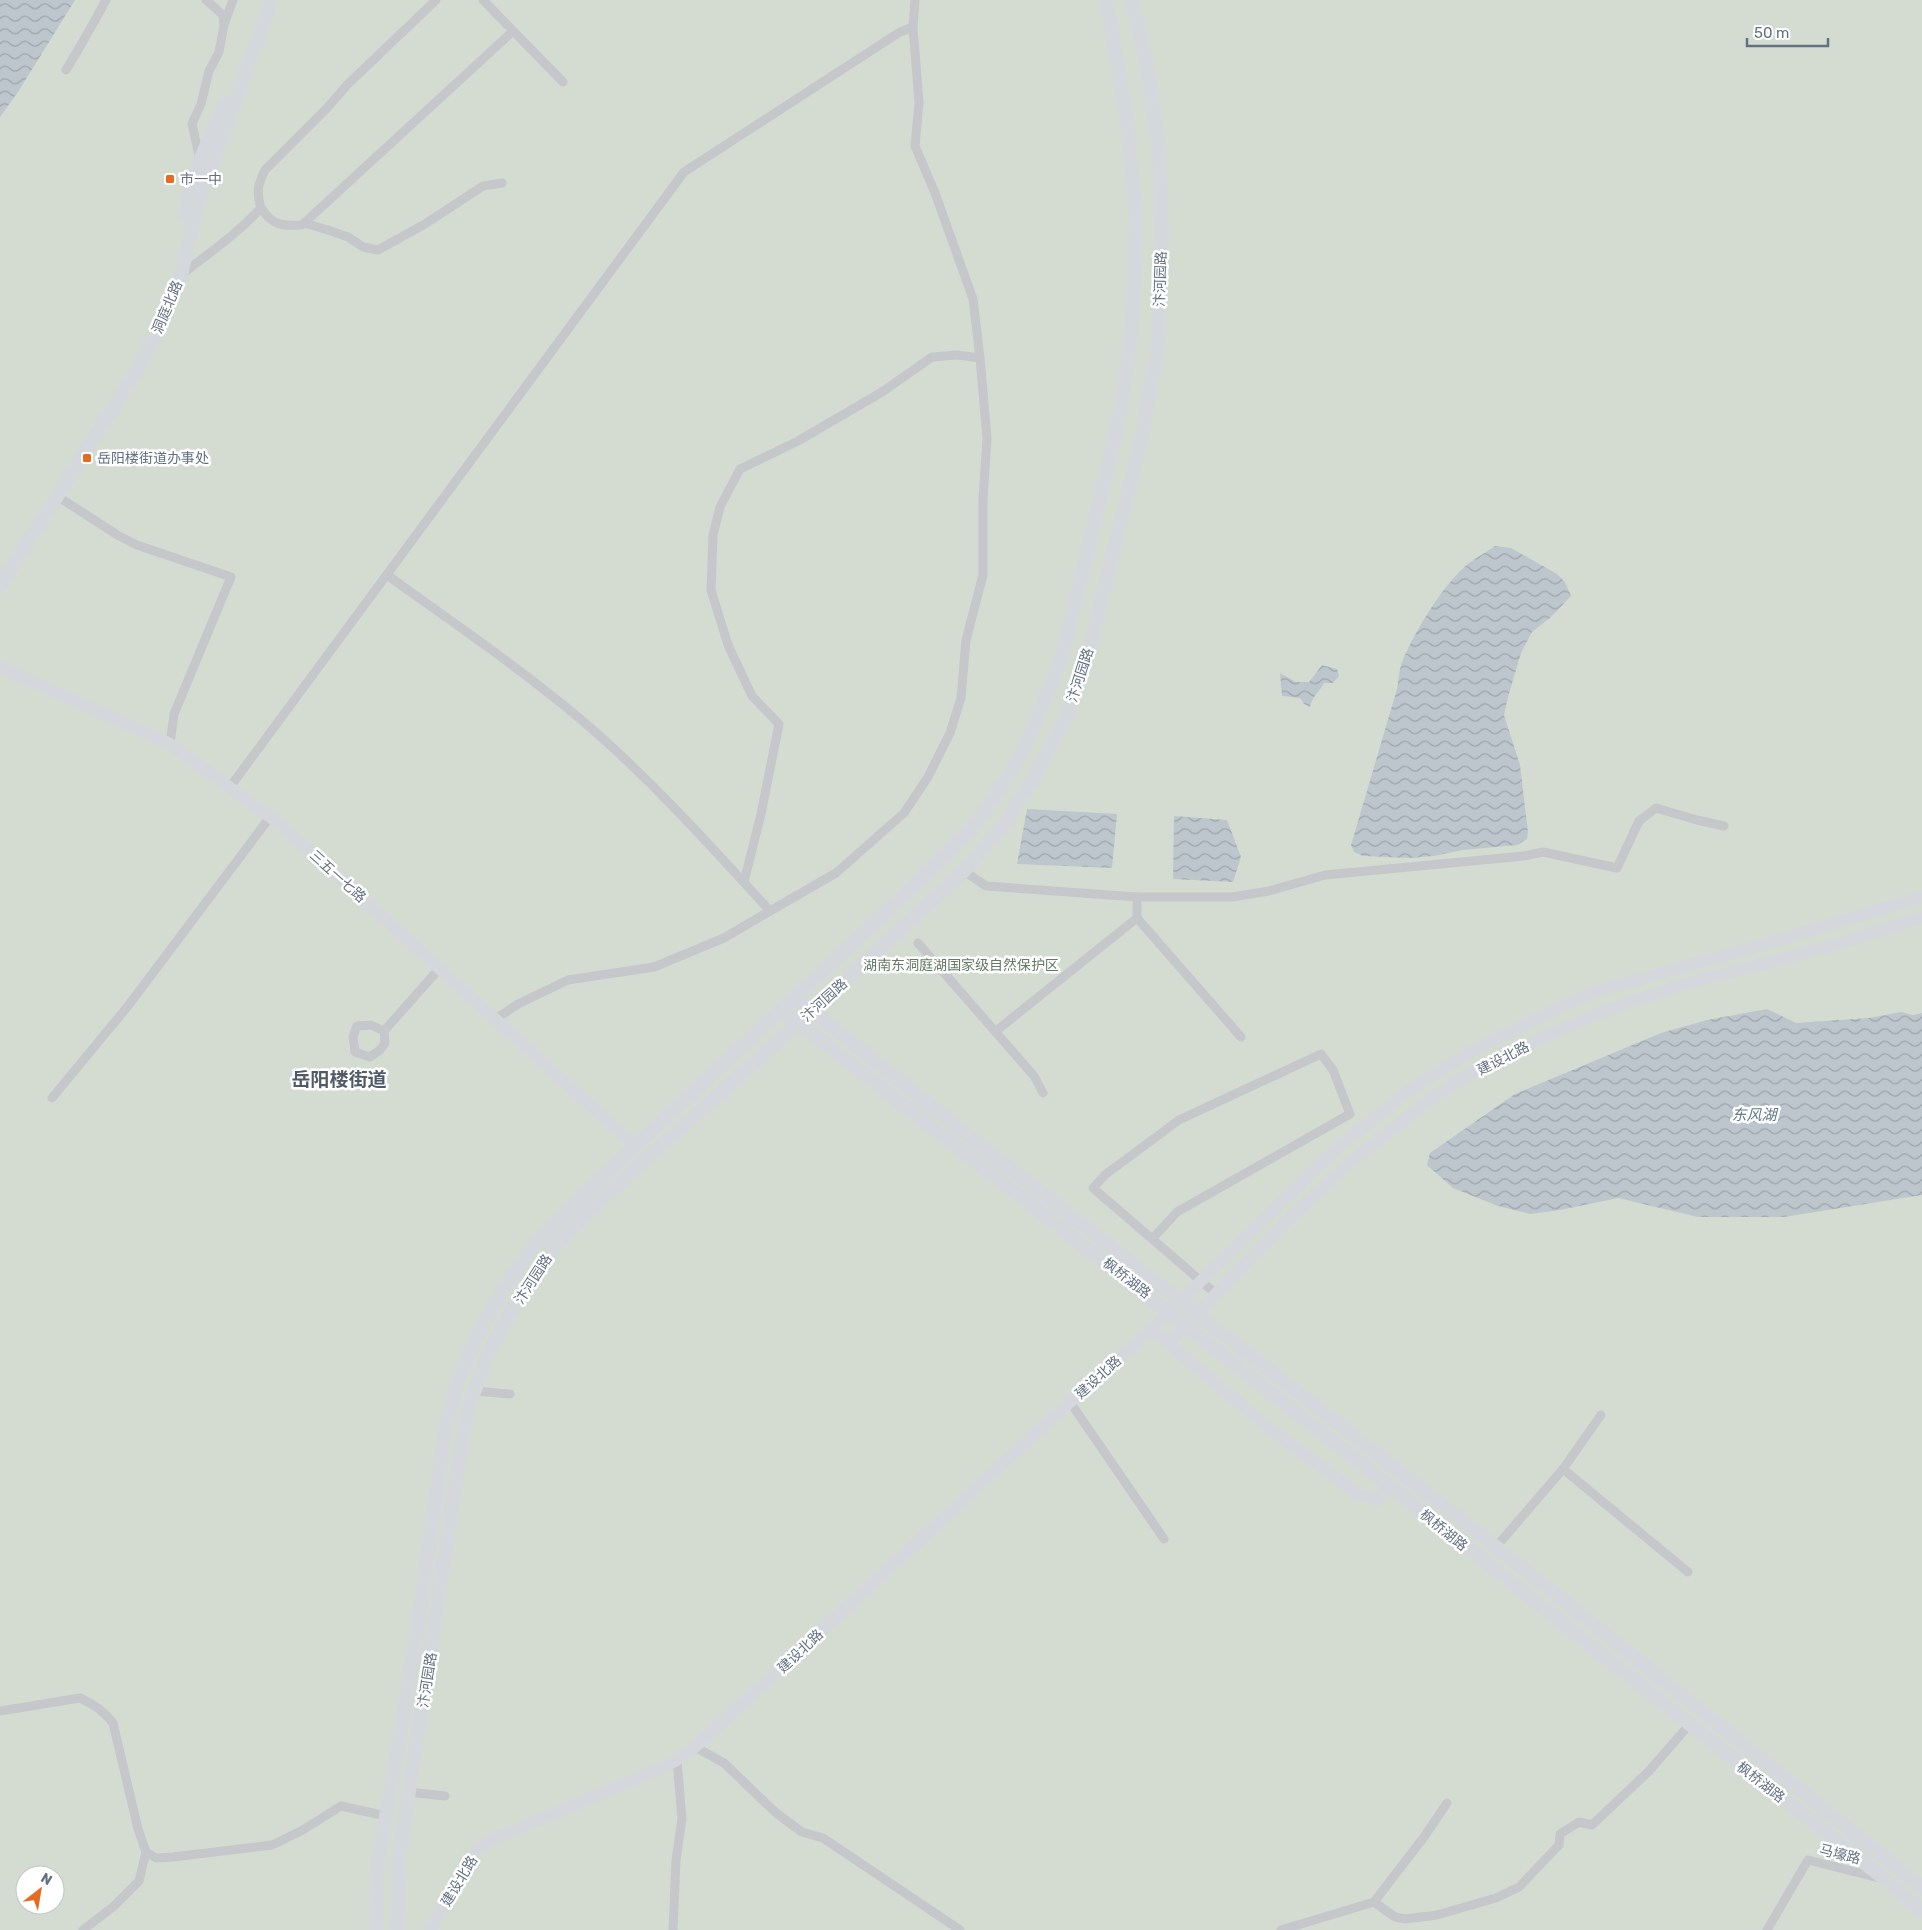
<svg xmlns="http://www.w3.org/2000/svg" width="1922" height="1930" font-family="Rubik,'Noto Sans SC',sans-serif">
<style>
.park{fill:#d4dcd2;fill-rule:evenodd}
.water{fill:url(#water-waves)}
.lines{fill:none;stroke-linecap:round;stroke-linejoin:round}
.street{stroke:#c5c7cb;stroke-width:9}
.secondary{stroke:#d4d7dc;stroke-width:12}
.primary{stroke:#d4d7dc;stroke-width:14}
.poi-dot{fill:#e36b22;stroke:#fff;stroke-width:2}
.labels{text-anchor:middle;stroke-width:5;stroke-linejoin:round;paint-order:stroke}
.poi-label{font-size:14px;fill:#637082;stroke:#fff;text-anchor:start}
.street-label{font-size:14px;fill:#637082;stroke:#fff}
.park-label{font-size:14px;fill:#647962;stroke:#fff}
.water-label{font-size:15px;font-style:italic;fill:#647886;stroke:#fff}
.district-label{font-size:19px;font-weight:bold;fill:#515a67;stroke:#fff}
</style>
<defs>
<pattern id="water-waves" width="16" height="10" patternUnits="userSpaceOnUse" patternTransform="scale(1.25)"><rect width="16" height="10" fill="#bdc6cc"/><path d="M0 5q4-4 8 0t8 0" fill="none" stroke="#9da5ab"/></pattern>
</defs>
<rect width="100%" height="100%" fill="#f4f5f1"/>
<path class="park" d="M0,0h1922v1930h-1922zM25,1875h30v30h-30z"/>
<g class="water">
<polygon points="0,0 75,0 18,92 0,117"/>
<path d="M1495,546l16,2 46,26 8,8 6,14 -21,22 -18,14 -11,21 -13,44 -4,18 16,50 8,67 -1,7 -10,6 -54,5 -30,6 -23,2 -47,-2 -9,-4 -3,-7 46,-156c2,-9 2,-19 5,-27 13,-31 41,-78 67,-99 8,-6 18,-11 26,-17z"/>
<path d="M1322,665l15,4 2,7 -6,7h-9c-5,9 -12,14 -14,24l-6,-3 -4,-6 -18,-2 -2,-23 16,9h13z"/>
<polygon points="1027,809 1117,814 1112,868 1017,864"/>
<polygon points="1174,816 1227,820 1241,857 1233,882 1173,879"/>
<polygon points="1767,1009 1796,1023 1869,1018 1901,1012 1913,1015 1922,1013 1922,1195 1784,1217 1698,1217 1618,1198 1560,1210 1530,1214 1498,1206 1453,1188 1427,1165 1430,1153 1515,1094 1661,1033 1707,1020"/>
</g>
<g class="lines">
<g class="street">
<polyline points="483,0 563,82"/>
<polyline points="225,22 233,0"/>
<path d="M66,70c14,-23 27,-46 40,-70"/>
<polyline points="200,160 192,124 201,104 209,71 219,52 224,25 223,15 206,0"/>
<path d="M261,208c12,18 21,18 41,17l210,-193"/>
<polyline points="304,223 328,230 348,237 363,247 378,250 425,224 483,186 502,183"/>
<path d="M181,275c27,-21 56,-41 80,-67 -5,-15 -3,-24 4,-38l63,-63 19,-22 89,-85"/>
<polyline points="57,496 119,536 137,545 231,577 174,714 170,744"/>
<path d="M387,575c64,46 130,91 191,142 70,59 131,127 192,194l-46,27 -70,29 -86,13 -50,24 -24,16"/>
<polyline points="230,787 684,172 900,32 913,27"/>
<polyline points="964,871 986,886 1137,897 1232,897 1269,891 1325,875 1524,856 1543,852 1617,868 1639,821 1656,808 1697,820 1724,826"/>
<polyline points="744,882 761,814 779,724 752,696 728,645 711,590 713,535 720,507 740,469 798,441 882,392 932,357 957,355 980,358"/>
<polyline points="770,911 836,873 904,813 928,777 950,733 961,698 966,640 983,575 983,499 987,438 980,358 973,299 935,193 915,146 919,103 913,27 915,0"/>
<polyline points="1137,918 1241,1037"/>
<polyline points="918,943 1034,1076 1043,1093"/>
<polyline points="384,1031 371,1025 357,1026 353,1036 355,1052 370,1057 380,1050 385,1043 384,1031 439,969"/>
<polyline points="996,1031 1137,918 1137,897"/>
<polyline points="52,1098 128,1006 270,817"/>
<polyline points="1153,1238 1177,1212 1350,1114 1333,1070 1321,1054 1179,1120 1106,1174 1093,1188 1216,1294"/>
<polyline points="475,1391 510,1394"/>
<polyline points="1070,1402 1164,1539"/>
<polyline points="1563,1469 1688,1572"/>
<polyline points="1496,1547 1563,1469 1601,1415"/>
<path d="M0,1711l80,-13c14,6 24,13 33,25l25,106 8,23"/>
<polyline points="695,1747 724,1763 776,1813 802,1832 823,1838 960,1930"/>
<polyline points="409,1792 445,1796"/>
<polyline points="1374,1902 1424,1837 1447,1803"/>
<polyline points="83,1930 114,1906 139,1881 146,1852 156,1858 173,1857 272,1845 301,1831 341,1806 386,1816"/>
<polyline points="673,1930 676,1860 682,1819 677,1760"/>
<polyline points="1281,1930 1374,1902 1395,1917 1405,1919 1437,1915 1496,1898 1519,1887 1559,1845 1560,1834 1579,1822 1592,1825 1649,1771 1689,1725"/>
<polyline points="1767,1930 1808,1860 1879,1878"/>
</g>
<g class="secondary">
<polyline points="0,667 170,744 280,824 635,1146"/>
<polyline points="1152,1329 1265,1425 1359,1495 1377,1500 1389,1485"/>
<polyline points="1168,1343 1289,1219 1350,1163 1424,1104 1461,1079 1546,1036 1610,1009 1688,983 1828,947 1922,918"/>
<polyline points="430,1930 477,1850 489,1841 662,1768 677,1760 695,1747 1070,1402 1152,1329 1332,1153 1404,1094 1472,1051 1558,1008 1601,990 1759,946 1922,897"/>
</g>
<g class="primary">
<polyline points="187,217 189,192 200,160 225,103"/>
<polyline points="0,586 139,367 153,340 181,275 197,204 272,0"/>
<polyline points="795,997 975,1141 1496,1547 1922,1888"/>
<polyline points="781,1009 1389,1485 1886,1880 1922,1911"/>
<polyline points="376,1930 378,1864 416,1637 446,1424 457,1384 479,1331 508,1281 537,1242 600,1179 914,886 976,824 1007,778 1029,738 1062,657 1120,415 1132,329 1136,221 1129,136 1111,25 1105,0"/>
<polyline points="397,1930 399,1857 466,1414 490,1349 516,1304 554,1247 596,1204 800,1022 964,871 1003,826 1036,774 1066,717 1087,659 1142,436 1158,345 1162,230 1159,149 1146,59 1132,0"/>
</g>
</g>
<g class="poi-dot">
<rect x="165" y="174" width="10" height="10" rx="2.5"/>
<rect x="82" y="453" width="10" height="10" rx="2.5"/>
</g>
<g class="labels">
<g class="poi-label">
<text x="180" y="184">市一中</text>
<text x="97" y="463">岳阳楼街道办事处</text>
</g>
<g class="street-label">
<text transform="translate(1160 279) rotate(-88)" y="5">汴河园路</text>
<text transform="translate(167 307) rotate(-67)" y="5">洞庭北路</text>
<text transform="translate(1080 675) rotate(-72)" y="5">汴河园路</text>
<text transform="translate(338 876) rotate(42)" y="5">三五一七路</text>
<text transform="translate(824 1000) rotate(-42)" y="5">汴河园路</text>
<text transform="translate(1503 1058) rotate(-27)" y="5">建设北路</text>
<text transform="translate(1127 1278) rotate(38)" y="5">枫桥湖路</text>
<text transform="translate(533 1279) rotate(-57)" y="5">汴河园路</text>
<text transform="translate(1098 1377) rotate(-42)" y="5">建设北路</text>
<text transform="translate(1444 1530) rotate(39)" y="5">枫桥湖路</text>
<text transform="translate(800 1651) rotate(-43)" y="5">建设北路</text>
<text transform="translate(427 1680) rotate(-81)" y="5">汴河园路</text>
<text transform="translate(1761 1782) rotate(38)" y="5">枫桥湖路</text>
<text transform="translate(1840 1854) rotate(14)" y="5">马壕路</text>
<text transform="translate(459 1881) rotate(-59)" y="5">建设北路</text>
</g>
<g class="park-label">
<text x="961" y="970">湖南东洞庭湖国家级自然保护区</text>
</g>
<g class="water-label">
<text x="1754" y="1120">东风湖</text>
</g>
<g class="district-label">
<text x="339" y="1086">岳阳楼街道</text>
</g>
</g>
<g transform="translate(40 1890) rotate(31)"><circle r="24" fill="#ffffff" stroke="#c1c6cd"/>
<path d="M0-4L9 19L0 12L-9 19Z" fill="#e36b22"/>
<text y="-8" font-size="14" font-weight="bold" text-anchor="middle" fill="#637082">N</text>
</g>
<path d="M1747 38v8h81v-8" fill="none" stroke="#637082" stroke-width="2.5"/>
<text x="1754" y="38" font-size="15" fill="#637082" stroke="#ffffff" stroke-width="4" paint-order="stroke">50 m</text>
</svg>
